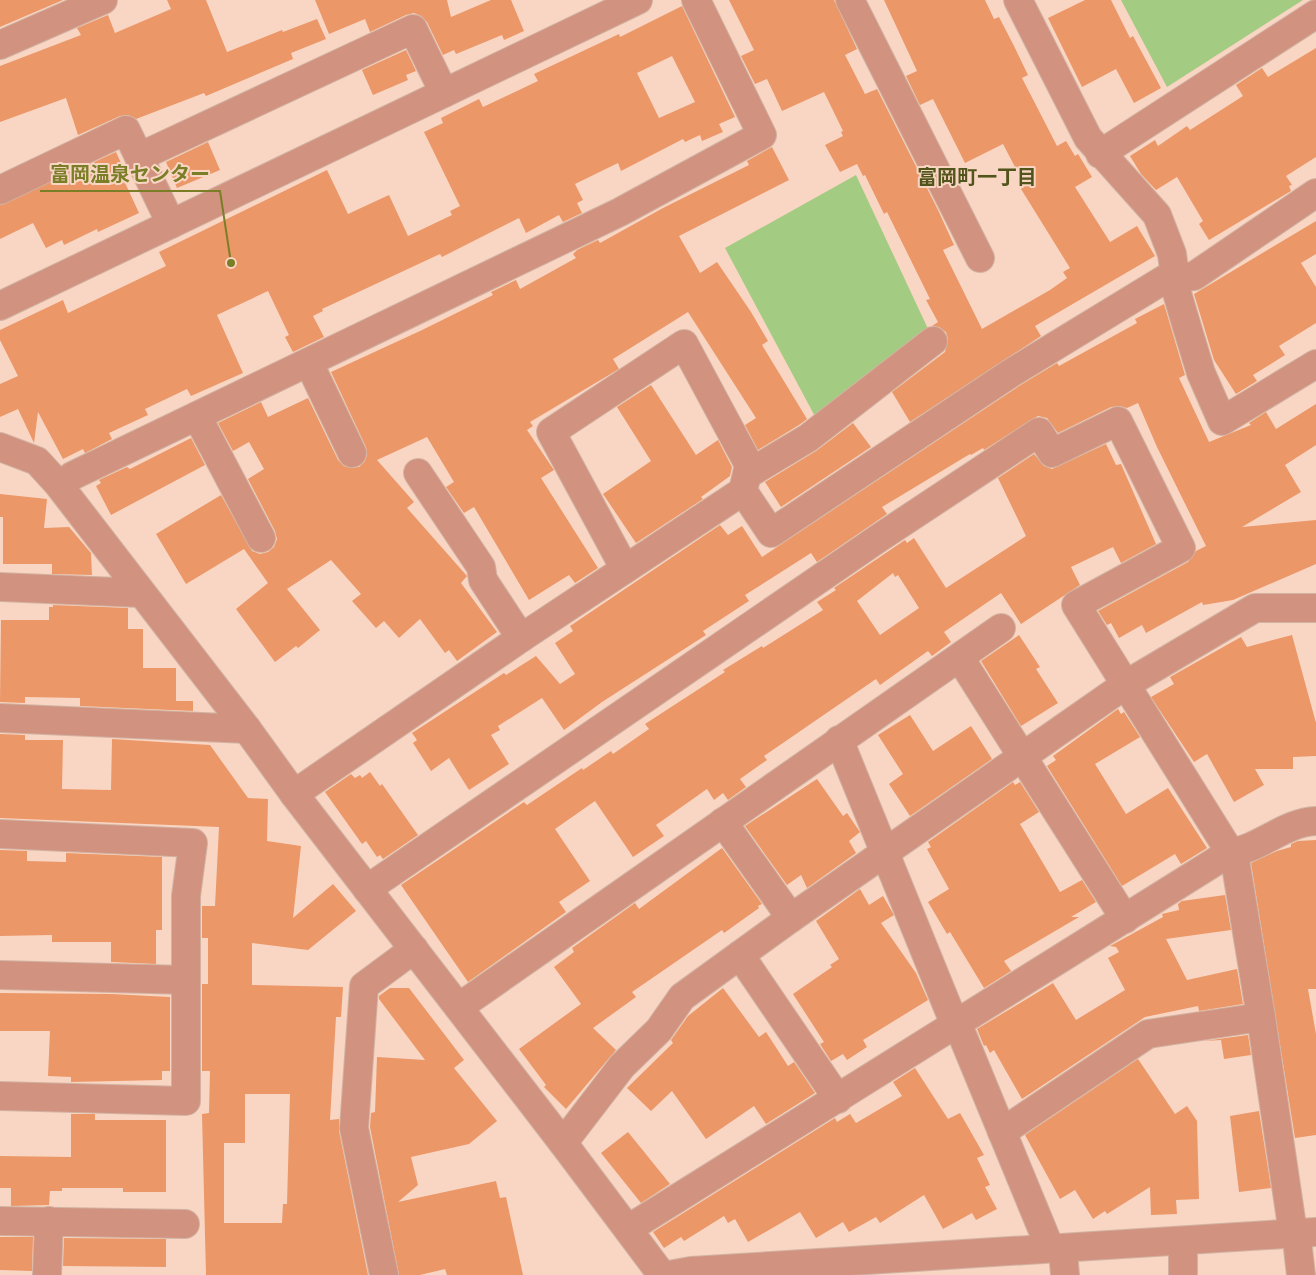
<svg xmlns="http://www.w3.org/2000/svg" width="1316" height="1275" font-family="'Titillium Web','Noto Sans JP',sans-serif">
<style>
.green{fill:#a3cb81}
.building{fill:#eb9768;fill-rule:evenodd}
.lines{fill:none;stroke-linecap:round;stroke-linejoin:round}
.minor-casing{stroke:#d2b3a3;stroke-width:30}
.minor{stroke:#d19380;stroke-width:28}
.labels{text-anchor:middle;stroke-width:4;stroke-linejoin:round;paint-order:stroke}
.neighbourhood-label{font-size:20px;font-weight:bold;fill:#52551b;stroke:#f9d6c4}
.leader{fill:none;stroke:#797e27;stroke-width:2}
.callout-dot{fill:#797e27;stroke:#f9d6c4;stroke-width:2}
.callout-label{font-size:20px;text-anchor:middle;font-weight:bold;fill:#797e27;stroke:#f9d6c4;stroke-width:4;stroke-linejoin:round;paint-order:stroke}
</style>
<rect width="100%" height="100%" fill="#f9d6c4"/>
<g class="green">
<polygon points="1121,0 1303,0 1167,87"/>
<polygon points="856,175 929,331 818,422 725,248"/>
</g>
<g class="building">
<polygon points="0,0 63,0 0,27"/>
<polygon points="167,0 206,0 227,52 282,30 283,32 317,19 326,39 291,53 293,59 206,96 204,93 136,119 128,115 120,116 78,135 66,98 0,122 0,66 81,35 77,28 108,15 115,33 171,9"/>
<polygon points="315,0 447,0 451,17 491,0 511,0 524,31 504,40 502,35 456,54 454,50 443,55 427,22 421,16 414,13 406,15 370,32 365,19 329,34"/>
<polygon points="729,0 834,0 857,49 845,55 865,94 877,89 938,210 954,245 943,250 982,329 1050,290 1067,278 1063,272 1070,268 1021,189 1025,186 1003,144 965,163 933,99 920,105 906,76 917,71 884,0 985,0 994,19 999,17 1013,44 1028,75 1022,78 1057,146 1066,141 1075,156 1078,154 1092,177 1075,187 1110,242 1137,226 1155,256 1035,326 1041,336 910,422 892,392 945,352 948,339 946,332 939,327 932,326 938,322 926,300 930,299 887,212 884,214 865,175 863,176 857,164 840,172 825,145 843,136 841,132 843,131 824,92 782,111 767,79 755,84 741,56 754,50"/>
<polygon points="1085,0 1111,0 1130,38 1133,36 1161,88 1134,103 1116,69 1082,87 1048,18"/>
<path d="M682,6l53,111 -16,7 4,8 -21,9 -2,-6 -15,7 -2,-3 -62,32 -3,-8 -43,21 8,16 -6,3 5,10 -19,9 -4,-7 -33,18 -7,-15 -77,39 -2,-3 -118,55 1,2 -10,5 11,21 -31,15 -8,-15 4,-2 -21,-44 -51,24 26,58 -52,23 -4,-7 -42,20 3,6 -39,18 3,6 -27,14 -2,-4 -20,10 -25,-47 -4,31 -16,-34 -18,8v-33l18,-8 -18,-36v-10l63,-30 5,13 98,-47 -7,-14 168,-82 21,44 41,-19 19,41 44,-21 -2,-4 10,-5 -36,-74 19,-9 -2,-5 38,-19 4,8 55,-26 -4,-7 85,-40 1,3zM672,56l23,46 -36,16 -22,-45z"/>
<polygon points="1316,48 1316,157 1286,176 1292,185 1289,186 1291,191 1209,240 1199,224 1203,221 1177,177 1156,190 1141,174 1130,156 1155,140 1158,146 1187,126 1190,130 1243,96 1236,85 1262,68 1268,77"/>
<polygon points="406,50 416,71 406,75 408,80 373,95 362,70"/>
<polygon points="208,142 220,170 177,188 166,162"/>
<polygon points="772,147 789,180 679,236 700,273 717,262 751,312 768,341 762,345 807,419 799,425 758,450 745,425 756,418 688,312 613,359 619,369 530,422 533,426 527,430 554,470 541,478 598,568 575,583 569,575 529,600 474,507 464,513 446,487 454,482 427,437 377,460 414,502 407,508 467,576 461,583 497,632 457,661 449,650 445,653 420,619 399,638 384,621 376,628 352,601 361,594 331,560 287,589 320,630 298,648 296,646 275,662 236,609 268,583 244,549 186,584 156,534 221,495 252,551 260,554 268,552 274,547 277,539 275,531 248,479 264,469 249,442 233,451 218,423 261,402 268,417 308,398 338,460 344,466 350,468 359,467 365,461 367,455 366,447 331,372 420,331 493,295 491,292 516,280 520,289 576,258 573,254 577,250 598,240 600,243 663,208 749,165 747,161"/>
<polygon points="116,152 125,172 121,174 139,213 98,232 97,229 64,245 62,240 46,248 33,223 0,239 0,205"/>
<polygon points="1316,221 1316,254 1301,263 1316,287 1316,323 1279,346 1285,355 1253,375 1257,381 1236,394 1214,360 1194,294"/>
<polygon points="1164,304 1185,375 1179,378 1209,442 1251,425 1249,423 1266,412 1276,429 1316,404 1316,445 1285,465 1301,492 1242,527 1316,520 1316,564 1233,600 1203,605 1202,602 1146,633 1142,625 1119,638 1111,623 1107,625 1098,611 1188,562 1196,551 1206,546 1157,447 1138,403 1127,408 1120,406 1111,407 1058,433 1047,418 1038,416 984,450 983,448 971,455 970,454 882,507 887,514 817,562 811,553 745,595 749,601 703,631 706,635 602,702 564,730 542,698 498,726 500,730 491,735 509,764 469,790 449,758 431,771 413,743 417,740 412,733 504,673 506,675 536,656 560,684 575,674 555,643 573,631 570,626 720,525 728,535 742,526 762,557 1019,386 1057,363 1059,366 1137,323 1135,319"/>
<polygon points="651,385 696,455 718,440 732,467 730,476 701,497 703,499 636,543 603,494 651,461 617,407"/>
<polygon points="853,423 871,447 781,507 765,482 816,451"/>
<polygon points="191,438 205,465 111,515 96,486 101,483 99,480 127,467 130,469"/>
<path d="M1106,444l10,21 5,-1 35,80 -35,19 -8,-16 -42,20 9,18 -59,39 -20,-31 -57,39 7,10 -19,14 -4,-5 -48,34 -4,-6 -112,77 3,4 -27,19 6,8 -18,13 -5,-7 -9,7 -7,-11 -51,36 8,11 -31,21 -38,-56 -40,28 35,52 -31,21 7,10 -98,70 -67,-97 123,-83 3,3 55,-37 1,2 28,-19 2,3 36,-25 -4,-5 80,-52 -2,-2 39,-24 1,2 60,-38 -6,-8 19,-12 -2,-2 71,-48 2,3 7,-5 32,50 80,-52 -28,-58 36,-24 10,12 8,3zM893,573l2,4 3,-2 21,33 -39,27 -23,-34z"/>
<polygon points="0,494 47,499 44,528 69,527 91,553 92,575 52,574 52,564 3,564 3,517 0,517"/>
<polygon points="53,605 128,608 128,629 143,629 143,668 176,668 176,701 193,701 193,711 80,706 80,698 25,697 25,703 0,702 1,620 49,620 49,607 53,607"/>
<polygon points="1019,635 1040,667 1036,669 1058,703 1021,726 981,661"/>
<polygon points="1292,635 1316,723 1316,756 1293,757 1293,769 1255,769 1264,785 1234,802 1207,754 1194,762 1151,697 1174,684 1170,677 1241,637 1247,647"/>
<polygon points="1118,709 1121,714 1124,712 1140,737 1095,764 1126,814 1168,788 1207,848 1181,864 1175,854 1122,886 1047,766 1056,760 1053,756"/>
<polygon points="910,715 933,751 971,726 992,759 910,816 889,784 903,774 878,735"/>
<path d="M0,734l25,1v5h38l-1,49 49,1 1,-51 98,6 38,53 20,1 -1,42 34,5 -8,72 40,-34 23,27 -48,39 -56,-7v42l91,2 -2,30h-5l-6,103 9,-1v12l29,144h-162l-4,-161 7,-1 1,-42h-8v-87h6v-46h-6v-32h13l4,-79 -219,-9zM245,1094h45l-3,110h-4l-1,19h-58v-80h21z"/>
<polygon points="370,772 380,786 382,784 418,835 383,859 380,855 377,857 366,841 362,844 325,792 351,774 355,778 360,775 362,778"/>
<polygon points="817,779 843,816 847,813 860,832 849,841 856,853 807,888 801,875 787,885 745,826"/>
<polygon points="1013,782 1015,785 1020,782 1039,812 1020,824 1060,892 1082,880 1096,902 1071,917 1079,917 1004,961 1011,971 984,988 950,932 947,934 928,902 949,889 927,849 931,847 928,842"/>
<polygon points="1316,840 1316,989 1308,989 1316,1034 1316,1135 1295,1138 1251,863 1277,851 1291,847 1291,844 1298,841"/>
<polygon points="722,848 762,904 758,906 759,908 724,933 722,930 632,992 636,997 593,1028 616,1050 566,1109 544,1087 546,1085 519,1049 581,1004 554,967 574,952 572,948 635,903 639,909"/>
<polygon points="0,850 27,851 27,861 66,862 66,853 162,857 162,930 156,930 156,964 111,962 111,942 52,942 52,935 0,936"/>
<polygon points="860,889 869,905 883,896 894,915 881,923 916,973 928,1000 863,1040 867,1047 847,1060 843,1054 831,1061 820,1044 824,1042 793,994 832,967 830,965 839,959 816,921"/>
<polygon points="1225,895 1231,930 1166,939 1187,980 1237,969 1243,1004 1199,1011 1198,1006 1145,1017 1022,1099 994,1050 990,1053 986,1045 984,1046 977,1029 1053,983 1076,1020 1125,990 1108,958 1119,952 1116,947 1110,946 1163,917 1162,914 1179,910 1178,904 1182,901"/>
<polygon points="390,988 409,988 464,1060 454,1068 497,1121 469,1144 411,1157 418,1185 398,1202 496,1181 500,1198 506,1197 523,1275 447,1275 445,1269 420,1275 399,1275 370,1127 371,1113 375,1112 377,1057 425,1060 379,999 379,996"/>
<polygon points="723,988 759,1037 766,1032 788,1066 794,1062 815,1093 766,1124 754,1106 706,1139 672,1091 651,1111 627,1088 673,1043 671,1040 688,1016"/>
<polygon points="0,993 111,994 170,997 170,1071 162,1071 162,1080 71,1082 71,1077 48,1076 50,1031 0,1031"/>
<polygon points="1248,1035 1251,1055 1224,1059 1221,1040 1204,1041"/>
<polygon points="1138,1059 1175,1114 1187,1106 1197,1121 1199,1199 1176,1200 1177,1214 1151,1215 1150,1187 1107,1214 1105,1211 1093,1219 1075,1190 1060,1199 1025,1135"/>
<polygon points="915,1068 948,1119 960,1113 984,1155 977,1158 990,1185 985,1187 997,1209 976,1220 972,1213 943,1229 924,1195 880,1223 876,1217 849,1232 843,1222 816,1238 800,1212 748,1242 735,1219 728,1223 724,1216 684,1241 681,1237 664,1248 653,1232 835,1118 837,1122 850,1114 856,1123 902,1096 893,1082"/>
<polygon points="1259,1111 1271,1188 1239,1192 1230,1116"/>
<polygon points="71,1114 95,1114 95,1120 166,1120 166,1192 123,1192 123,1188 62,1188 62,1191 50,1191 49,1205 11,1206 11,1188 0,1188 0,1156 71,1157"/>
<polygon points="628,1132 670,1184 641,1203 601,1153"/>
<polygon points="0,1237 33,1237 32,1271 0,1270"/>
<polygon points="64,1238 166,1239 166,1267 63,1266"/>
</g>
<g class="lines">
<defs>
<g id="minor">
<polyline points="850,0 980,258"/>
<polyline points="1018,0 1088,138 1157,215 1172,254 1177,293 1187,327 1201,373 1222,421 1316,364"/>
<polyline points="0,45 103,0"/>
<polyline points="1100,154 1316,14"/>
<polyline points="0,190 126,130 139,157"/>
<polyline points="171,224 139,157 413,29 444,93"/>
<polyline points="0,306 638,0"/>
<polyline points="309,363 352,453"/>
<polyline points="197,416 261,538"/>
<polyline points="0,447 37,461 58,484 247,729 294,794 563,1143 662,1275"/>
<polyline points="418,473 481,567 483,580 521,638"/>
<polyline points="748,474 808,438 933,341"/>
<polyline points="72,476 620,212 762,135 696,0"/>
<polyline points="625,569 551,432 684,344 749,465 743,491"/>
<polyline points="0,587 140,593"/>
<polyline points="960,658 1125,919"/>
<polyline points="0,718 247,729"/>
<polyline points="839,740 955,1025 963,1037 1050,1248"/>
<polyline points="294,794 521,638 743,491 771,533 1011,373 1165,279 1194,276 1316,193"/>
<polyline points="723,822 791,918"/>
<polyline points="0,834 193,843 186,896 186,1101 0,1096"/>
<polyline points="367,889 879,538 1039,432 1052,453 1118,421 1181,548 1076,605 1235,860 1261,1017 1293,1233"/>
<polyline points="740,955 838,1099"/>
<polyline points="0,975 186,980"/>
<polyline points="459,1007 1001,628"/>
<polyline points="1002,1132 1148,1034 1261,1017"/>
<polyline points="563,1143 622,1066 659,1030 682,997 791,918 1125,685 1255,608 1316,608"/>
<polyline points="0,1221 185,1224"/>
<path d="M628,1229l601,-376c31,-4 56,-31 87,-32"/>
<polyline points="1298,1249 1301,1275"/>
<polyline points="1183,1256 1183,1275"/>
<polyline points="1064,1263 1065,1275"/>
<polyline points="47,1275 49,1221"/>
<polyline points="384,1275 354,1128 364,986 414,949"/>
<polyline points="669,1275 691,1271 1316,1232"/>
</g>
</defs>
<use href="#minor" class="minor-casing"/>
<use href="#minor" class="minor"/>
</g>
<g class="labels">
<g class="neighbourhood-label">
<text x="977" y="184">富岡町一丁目</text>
</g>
</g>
<path class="leader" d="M231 263L220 191H40"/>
<circle class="callout-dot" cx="231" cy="263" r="5"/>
<g class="callout-label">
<text x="130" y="181">富岡温泉センター</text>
</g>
</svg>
